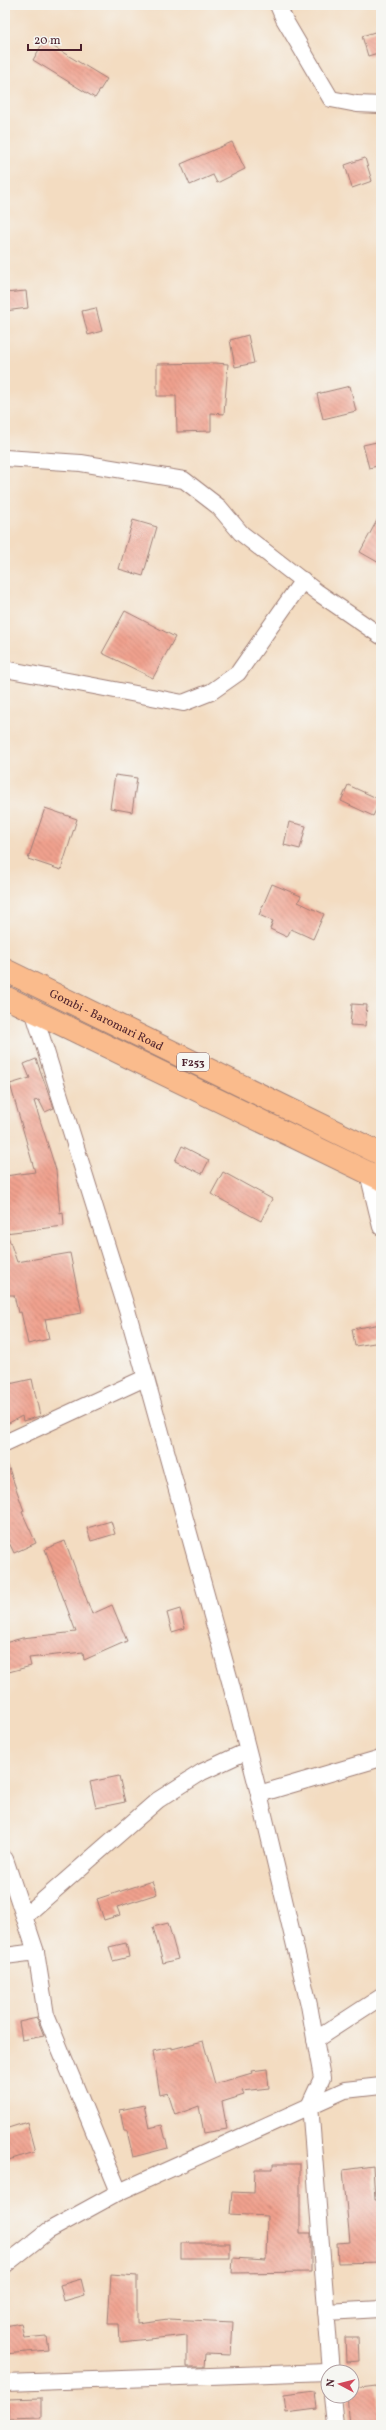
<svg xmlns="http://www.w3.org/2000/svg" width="386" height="2430" font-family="Vollkorn,serif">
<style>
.building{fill:url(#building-back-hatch)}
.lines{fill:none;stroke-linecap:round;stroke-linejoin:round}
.street-casing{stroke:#9e7e76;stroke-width:18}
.primary-casing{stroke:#9e7e76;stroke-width:24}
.street{stroke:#fff;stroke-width:16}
.primary{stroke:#fabb8c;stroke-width:22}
.labels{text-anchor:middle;stroke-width:3.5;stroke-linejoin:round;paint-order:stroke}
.shield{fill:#f6f6f2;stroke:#7e6067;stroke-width:1}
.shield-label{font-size:11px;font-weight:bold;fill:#4a1f2b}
.street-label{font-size:12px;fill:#4a1f2b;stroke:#f6f6f2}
</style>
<defs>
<pattern id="building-back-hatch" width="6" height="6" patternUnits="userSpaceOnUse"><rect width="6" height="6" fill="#f0a18e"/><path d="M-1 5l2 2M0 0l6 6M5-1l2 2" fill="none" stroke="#c48374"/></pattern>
</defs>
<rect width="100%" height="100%" fill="#f6f6f2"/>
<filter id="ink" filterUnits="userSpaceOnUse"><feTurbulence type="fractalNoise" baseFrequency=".025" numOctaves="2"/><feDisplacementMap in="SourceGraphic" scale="8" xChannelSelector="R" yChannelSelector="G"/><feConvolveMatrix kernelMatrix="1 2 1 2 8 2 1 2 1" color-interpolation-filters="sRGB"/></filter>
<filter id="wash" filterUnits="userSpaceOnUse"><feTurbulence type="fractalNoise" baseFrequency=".012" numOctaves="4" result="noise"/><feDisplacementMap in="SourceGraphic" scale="16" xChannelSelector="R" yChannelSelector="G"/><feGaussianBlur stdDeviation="0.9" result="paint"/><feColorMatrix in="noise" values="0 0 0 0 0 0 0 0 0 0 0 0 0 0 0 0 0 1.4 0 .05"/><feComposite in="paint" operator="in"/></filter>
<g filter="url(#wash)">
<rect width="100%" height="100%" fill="#f3dcc1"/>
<g id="blocks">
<g class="building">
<polygon points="381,30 381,52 368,56 362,36"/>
<polygon points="44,41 107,79 95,98 33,60"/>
<polygon points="232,142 245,169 217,183 213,175 190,185 181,164"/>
<polygon points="365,158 372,181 352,188 345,165"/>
<polygon points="26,291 28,308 5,311 5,293"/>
<polygon points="96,308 102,331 88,335 82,311"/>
<polygon points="248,335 254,363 235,367 230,340"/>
<polygon points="215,363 228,364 224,414 211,413 211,431 177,432 176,396 157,396 157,364"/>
<polygon points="350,386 356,411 323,419 317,394"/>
<polygon points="381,441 381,465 369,468 363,445"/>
<polygon points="381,513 381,564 360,552"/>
<polygon points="133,520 157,527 143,576 119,569"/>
<polygon points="125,611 175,637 153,678 102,653"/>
<polygon points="115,775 137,778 132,812 110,808"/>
<polygon points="348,785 381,800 373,816 341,801"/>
<polygon points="45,808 77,819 61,870 28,859"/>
<polygon points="289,822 306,826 300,849 284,845"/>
<polygon points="272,884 301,896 298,902 324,914 313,939 291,929 287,937 270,929 273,921 259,915"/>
<polygon points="352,1004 367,1005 365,1026 350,1025"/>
<polygon points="36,1059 54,1108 45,1112 39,1100 34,1101 56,1170 60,1213 63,1212 64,1226 5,1233 5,1176 35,1172 10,1084 30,1078 24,1064"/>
<polygon points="182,1146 209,1160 202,1174 175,1161"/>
<polygon points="223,1172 272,1199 261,1221 211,1194"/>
<polygon points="7,1233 17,1262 70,1253 82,1313 45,1319 49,1339 28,1344 21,1312 18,1313 14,1295 5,1295 5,1234"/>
<polygon points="381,1324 381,1342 355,1346 352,1329"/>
<polygon points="32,1379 40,1416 23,1421 22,1416 5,1425 5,1385"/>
<polygon points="5,1463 7,1463 24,1511 22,1512 36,1543 14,1553 5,1534"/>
<polygon points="111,1521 115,1534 91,1541 87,1528"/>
<polygon points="65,1541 92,1614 112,1605 127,1641 84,1660 83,1652 29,1658 31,1666 5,1673 5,1643 22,1638 76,1632 45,1549"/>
<polygon points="180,1609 185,1628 172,1632 167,1613"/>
<polygon points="119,1776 125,1802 96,1808 90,1782"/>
<polygon points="152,1881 157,1894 117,1907 120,1915 104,1920 97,1899"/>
<polygon points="168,1923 178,1959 163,1963 153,1927"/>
<polygon points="126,1943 129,1957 113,1961 109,1947"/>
<polygon points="37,2018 44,2036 22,2040 19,2022"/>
<polygon points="203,2041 215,2084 252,2073 251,2071 267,2069 269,2088 242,2091 244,2095 222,2102 227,2129 204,2133 199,2106 175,2115 168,2093 160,2095 153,2051 172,2047 172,2049"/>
<polygon points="144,2105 149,2128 162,2125 168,2148 133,2157 127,2131 124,2131 120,2110"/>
<polygon points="27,2122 35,2152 5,2161 5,2129"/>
<polygon points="273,2164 300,2164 300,2233 311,2233 311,2272 232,2273 233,2258 266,2260 267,2216 230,2214 232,2192 254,2193 255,2169 273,2169"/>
<polygon points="373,2166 375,2200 381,2200 381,2262 338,2263 337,2243 350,2242 343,2170"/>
<rect x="181" y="2243" width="49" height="15"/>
<polygon points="111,2274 137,2276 137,2323 168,2319 233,2322 231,2355 205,2354 204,2367 187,2367 187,2335 120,2342 119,2324 108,2324"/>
<polygon points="81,2279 85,2295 64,2301 60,2285"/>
<polygon points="21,2323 24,2338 46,2336 48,2350 5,2354 5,2326"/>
<polygon points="345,2337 358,2337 359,2361 346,2362"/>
<polygon points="376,2386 381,2423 350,2425 347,2396 352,2396 352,2389"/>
<polygon points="315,2391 317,2409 286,2413 284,2395"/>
<polygon points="41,2398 41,2418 8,2419 8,2399"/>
</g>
</g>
</g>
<g filter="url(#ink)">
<use href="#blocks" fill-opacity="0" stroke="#9e7e76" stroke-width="1"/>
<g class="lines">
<defs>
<g id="street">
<polyline points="278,5 284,19 331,99 357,104 381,105"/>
<polyline points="5,458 81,463 184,480 219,507 241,533 317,592 381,636"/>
<polyline points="5,669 183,703 211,692 238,673 303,580"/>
<polyline points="33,1010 127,1310 230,1681 259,1794 309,2005 322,2078 310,2104 331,2372"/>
<polyline points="368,1173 381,1227"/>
<polyline points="5,1443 145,1378"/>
<polyline points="259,1794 381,1758"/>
<polyline points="5,1859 36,1952 46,2015 119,2192"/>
<polyline points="24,1917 158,1800 202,1772 247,1751"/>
<polyline points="5,1956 36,1952"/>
<polyline points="315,2040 381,1997"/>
<polyline points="5,2265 48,2231 119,2192 345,2090 381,2086"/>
<polyline points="326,2312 381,2309"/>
<polyline points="5,2383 328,2372"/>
<polyline points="332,2396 335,2425"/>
</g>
<g id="primary">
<path id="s1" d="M5,970l376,184"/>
<polyline points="5,997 381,1179"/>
</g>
</defs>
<use href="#street" class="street-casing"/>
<use href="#primary" class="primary-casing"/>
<use href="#street" class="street"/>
<use href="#primary" class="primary"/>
</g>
</g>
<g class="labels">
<rect class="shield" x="177" y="1053" width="32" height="18" rx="3"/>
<g class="shield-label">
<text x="193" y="1066">F253</text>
</g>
<g class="street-label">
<text dy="4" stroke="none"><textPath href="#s1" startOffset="113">Gombi - Baromari Road</textPath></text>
</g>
</g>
<rect width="386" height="2430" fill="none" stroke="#f6f6f2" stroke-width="20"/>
<g transform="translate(340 2384) rotate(277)"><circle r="19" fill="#f6f6f2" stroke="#b1a0a2"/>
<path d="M0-3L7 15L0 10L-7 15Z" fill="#d1495b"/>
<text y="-6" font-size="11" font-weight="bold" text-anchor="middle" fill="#4a1f2b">N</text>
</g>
<path d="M28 44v6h53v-6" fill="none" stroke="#4a1f2b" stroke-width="2"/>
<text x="34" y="44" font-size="12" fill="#4a1f2b" stroke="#f6f6f2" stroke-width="3" paint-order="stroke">20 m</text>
</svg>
